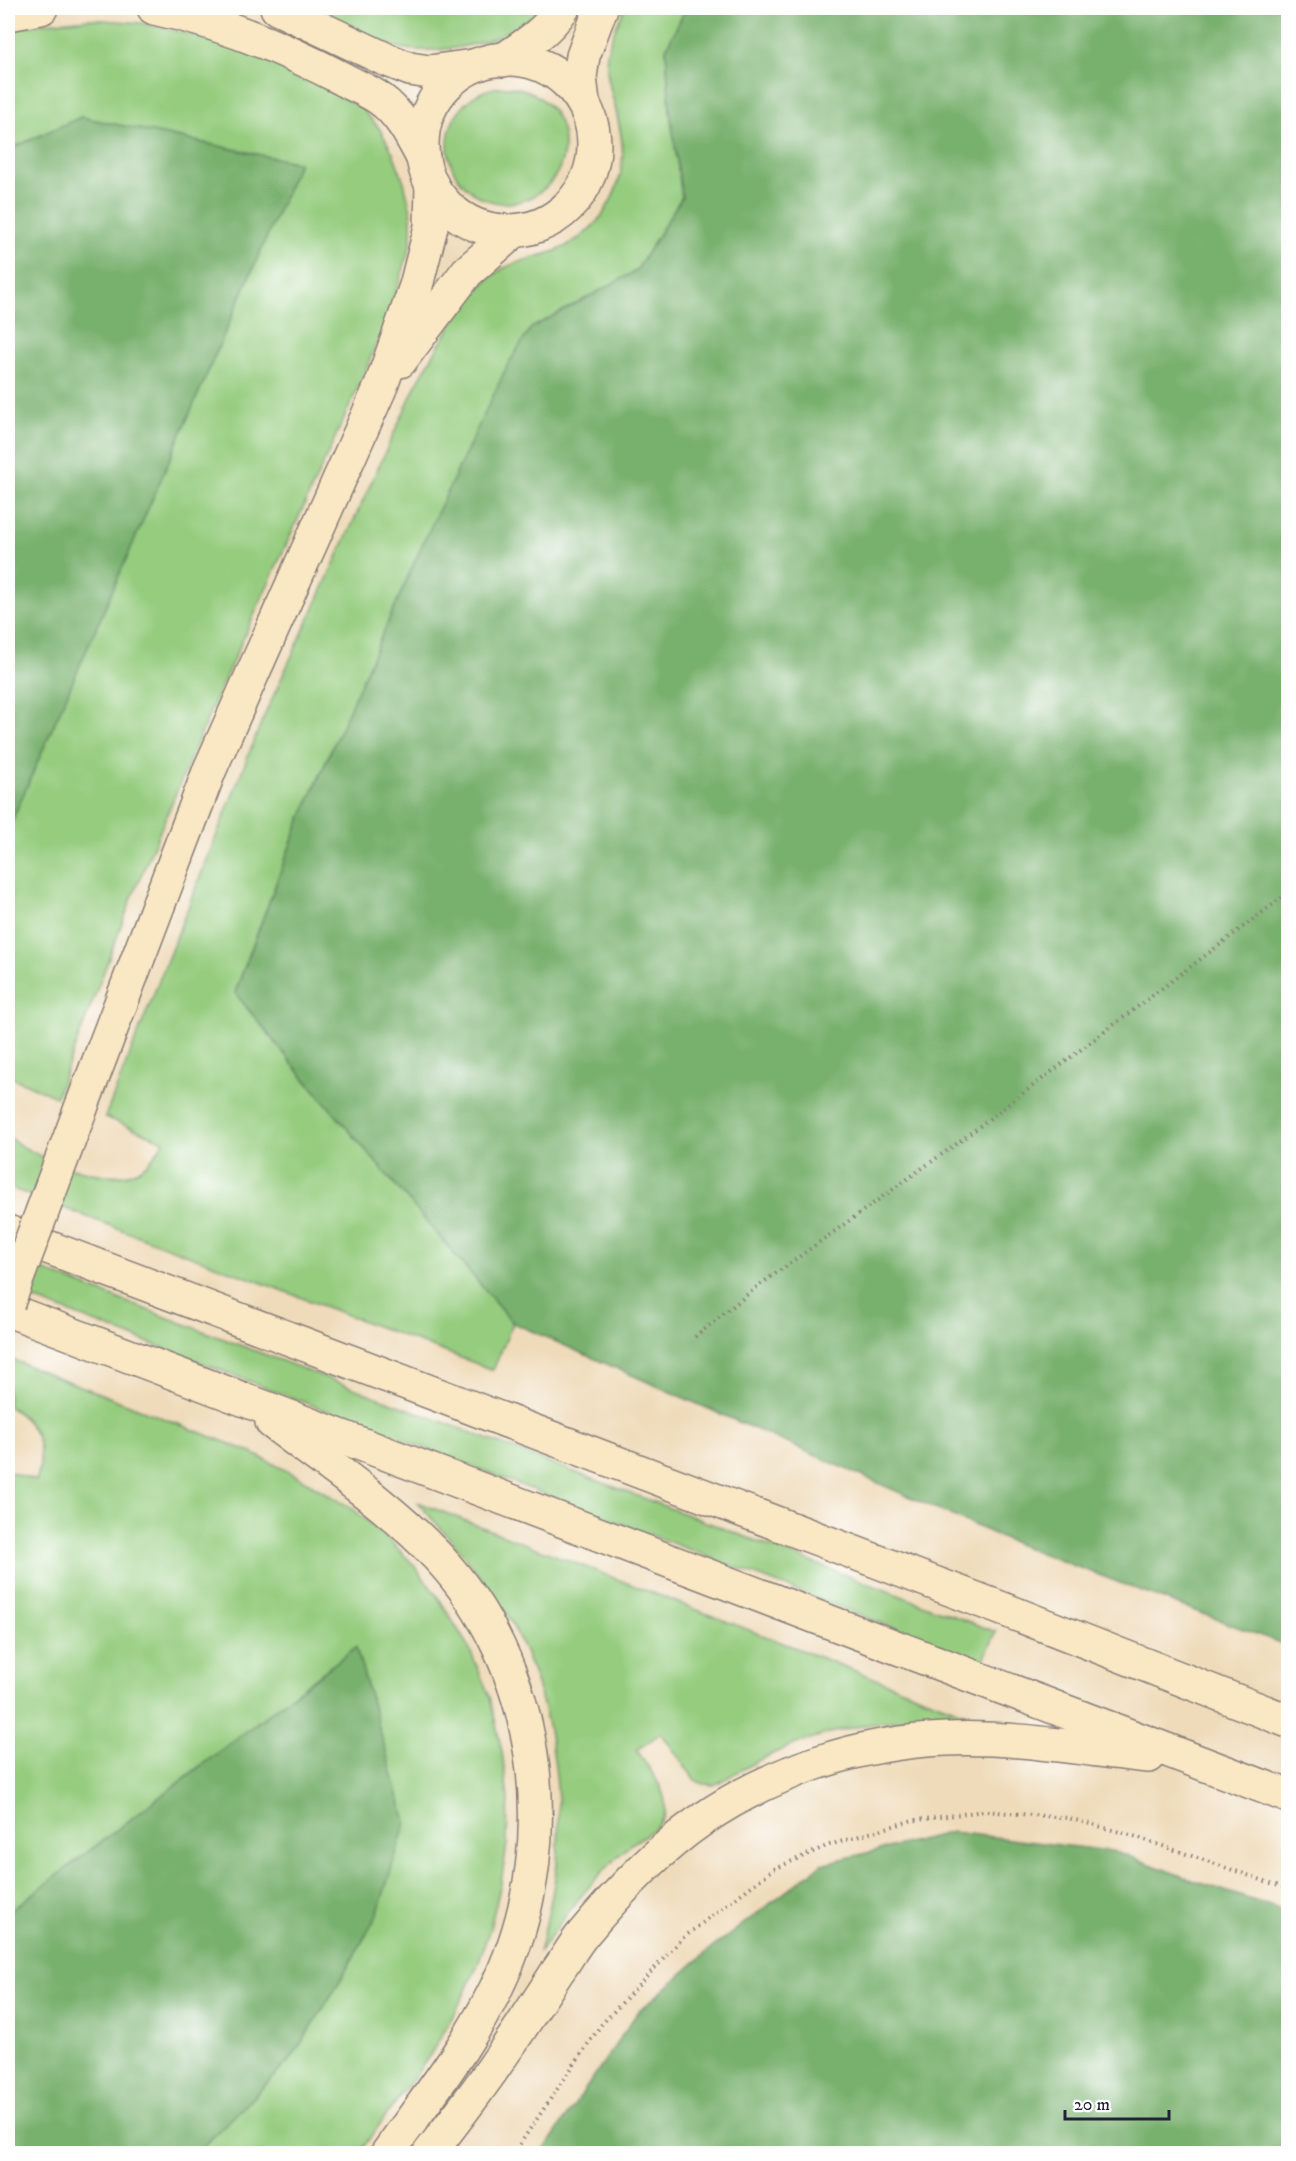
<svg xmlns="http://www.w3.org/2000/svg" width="1296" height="2161" font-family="'IM FELL DW Pica',serif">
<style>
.green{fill:#95cc7e;stroke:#5c775c;stroke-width:1.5}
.forest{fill:#78b06d;stroke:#4d6954;stroke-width:1.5}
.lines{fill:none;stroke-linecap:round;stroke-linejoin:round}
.secondary-casing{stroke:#887e7a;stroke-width:36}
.path{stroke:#887e7a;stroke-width:4;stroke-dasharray:1.5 4.5;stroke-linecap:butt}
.secondary{stroke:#fae7c3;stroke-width:33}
.secondary-bridge-casing{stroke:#887e7a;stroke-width:36;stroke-linecap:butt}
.secondary-bridge{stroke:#fae7c3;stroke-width:33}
</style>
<rect width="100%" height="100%" fill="#fff"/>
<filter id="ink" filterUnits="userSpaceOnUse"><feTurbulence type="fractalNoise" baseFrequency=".0167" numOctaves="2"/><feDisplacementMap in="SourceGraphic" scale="12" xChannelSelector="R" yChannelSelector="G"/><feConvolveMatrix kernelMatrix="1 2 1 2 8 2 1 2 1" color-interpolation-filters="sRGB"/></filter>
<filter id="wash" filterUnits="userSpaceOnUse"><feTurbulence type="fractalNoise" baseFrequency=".008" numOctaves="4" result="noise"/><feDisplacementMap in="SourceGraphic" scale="24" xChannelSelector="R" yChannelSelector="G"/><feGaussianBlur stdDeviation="1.35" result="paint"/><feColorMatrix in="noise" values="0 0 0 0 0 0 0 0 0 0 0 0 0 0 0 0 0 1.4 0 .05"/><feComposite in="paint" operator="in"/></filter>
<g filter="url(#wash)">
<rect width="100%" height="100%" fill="#efdbba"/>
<g class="green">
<path d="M315,8h226c-32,36 -111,52 -156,36 -24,-8 -46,-26 -70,-36z"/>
<path d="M625,8h61l-20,41 4,62 12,86 -46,74 -104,57 -109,215 -125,282 -63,167 60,75 218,256 -20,47 -485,-183v-51c22,21 95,48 124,37 15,-5 24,-19 32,-32l-59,-24 156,-394 155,-338c20,-34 51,-96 86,-116 17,-9 38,-12 56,-19 19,-8 38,-24 48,-41 24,-40 18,-68 7,-110 -4,-14 -8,-30 -6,-45 3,-16 11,-32 18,-46z"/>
<polygon points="90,19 142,23 198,36 262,58 337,94 361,108 379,128 393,153 404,182 411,211 411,244 392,306 361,381 217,696 133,895 56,1097 8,1076 8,828 299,163 81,117 8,150 8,29 44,23"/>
<circle cx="506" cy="145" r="58"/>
<polygon points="8,1257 996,1632 983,1662 8,1289"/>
<path d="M8,1358l240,93 47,24 58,34 34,29 26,26 27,36 29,48 21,49 12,55 6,46 -1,46 -6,39 -11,45 -13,39 -21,44 -26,44 -71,98h-162l94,-94 46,-73 40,-71 -21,-268 -348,266v-442l28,10c11,-32 1,-58 -28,-75z"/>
<path d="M417,1502l558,215c-63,-1 -128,6 -187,30 -25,10 -50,25 -74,38l-11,-1 -8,-4 -34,-47 -24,17c11,18 31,39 28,62 -3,16 -25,25 -36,34 -36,32 -63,68 -90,107 7,-30 15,-59 18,-90 7,-89 -10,-181 -56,-259 -5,-9 -13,-17 -19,-25 -20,-27 -42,-52 -65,-77z"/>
</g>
<g class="forest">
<polygon points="686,8 1288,8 1288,1646 1019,1545 513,1323 295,1067 235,993 298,825 423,543 508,364 531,328 636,271 682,197 670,111 666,49"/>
<polygon points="81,117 299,163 8,830 8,150"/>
<polygon points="356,1647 406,1822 377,1915 337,1986 291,2059 197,2153 8,2153 8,1913"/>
<polygon points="952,1832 1118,1852 1195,1881 1288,1912 1288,2153 542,2153 637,2013 708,1951 822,1864"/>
</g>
</g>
<g filter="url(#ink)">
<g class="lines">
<defs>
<g id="secondary">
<path d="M154,8c66,14 130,40 189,71 12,7 26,12 37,20 20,14 32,38 43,59"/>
<polyline points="277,8 385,59 410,69 429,72 473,66"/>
<polyline points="8,14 41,8"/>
<circle cx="508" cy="145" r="86"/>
<path d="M503,60c23,-15 44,-29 60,-52"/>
<polyline points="583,102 580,77 583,56 601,8"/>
<polyline points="400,361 467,272 514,231"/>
<polyline points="81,1108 210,769 381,386 416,286 431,227 432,185"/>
<polyline points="8,1232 1008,1611 1288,1721"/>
<polyline points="8,1310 1288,1796"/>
<path d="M272,1422c56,43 117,83 165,134 103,109 125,280 67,415 -29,67 -75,124 -117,183"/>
<path d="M429,2154c25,-33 51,-65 73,-99 19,-27 37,-55 55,-83 9,-12 16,-26 26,-38 34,-41 72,-82 117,-113 71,-49 159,-79 246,-82 67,-3 136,10 203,17"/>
</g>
</defs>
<use href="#secondary" class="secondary-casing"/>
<g class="path">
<polyline points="695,1337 754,1289 956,1144 1288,893"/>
<polyline points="513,2154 601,2025 684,1937 774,1869 829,1845 910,1821 984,1811 1068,1818 1131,1835 1288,1889"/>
</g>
<use href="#secondary" class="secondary"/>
<defs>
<polyline id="secondary-bridge" points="8,1303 81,1108"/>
</defs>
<use href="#secondary-bridge" class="secondary-bridge-casing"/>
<use href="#secondary-bridge" class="secondary-bridge"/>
</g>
</g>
<rect width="1296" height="2161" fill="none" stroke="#fff" stroke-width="30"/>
<path d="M1065 2110v9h104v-9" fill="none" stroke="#22223b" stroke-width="3"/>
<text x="1074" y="2110" font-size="18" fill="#22223b" stroke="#ffffff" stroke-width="4.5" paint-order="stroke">20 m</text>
</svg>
